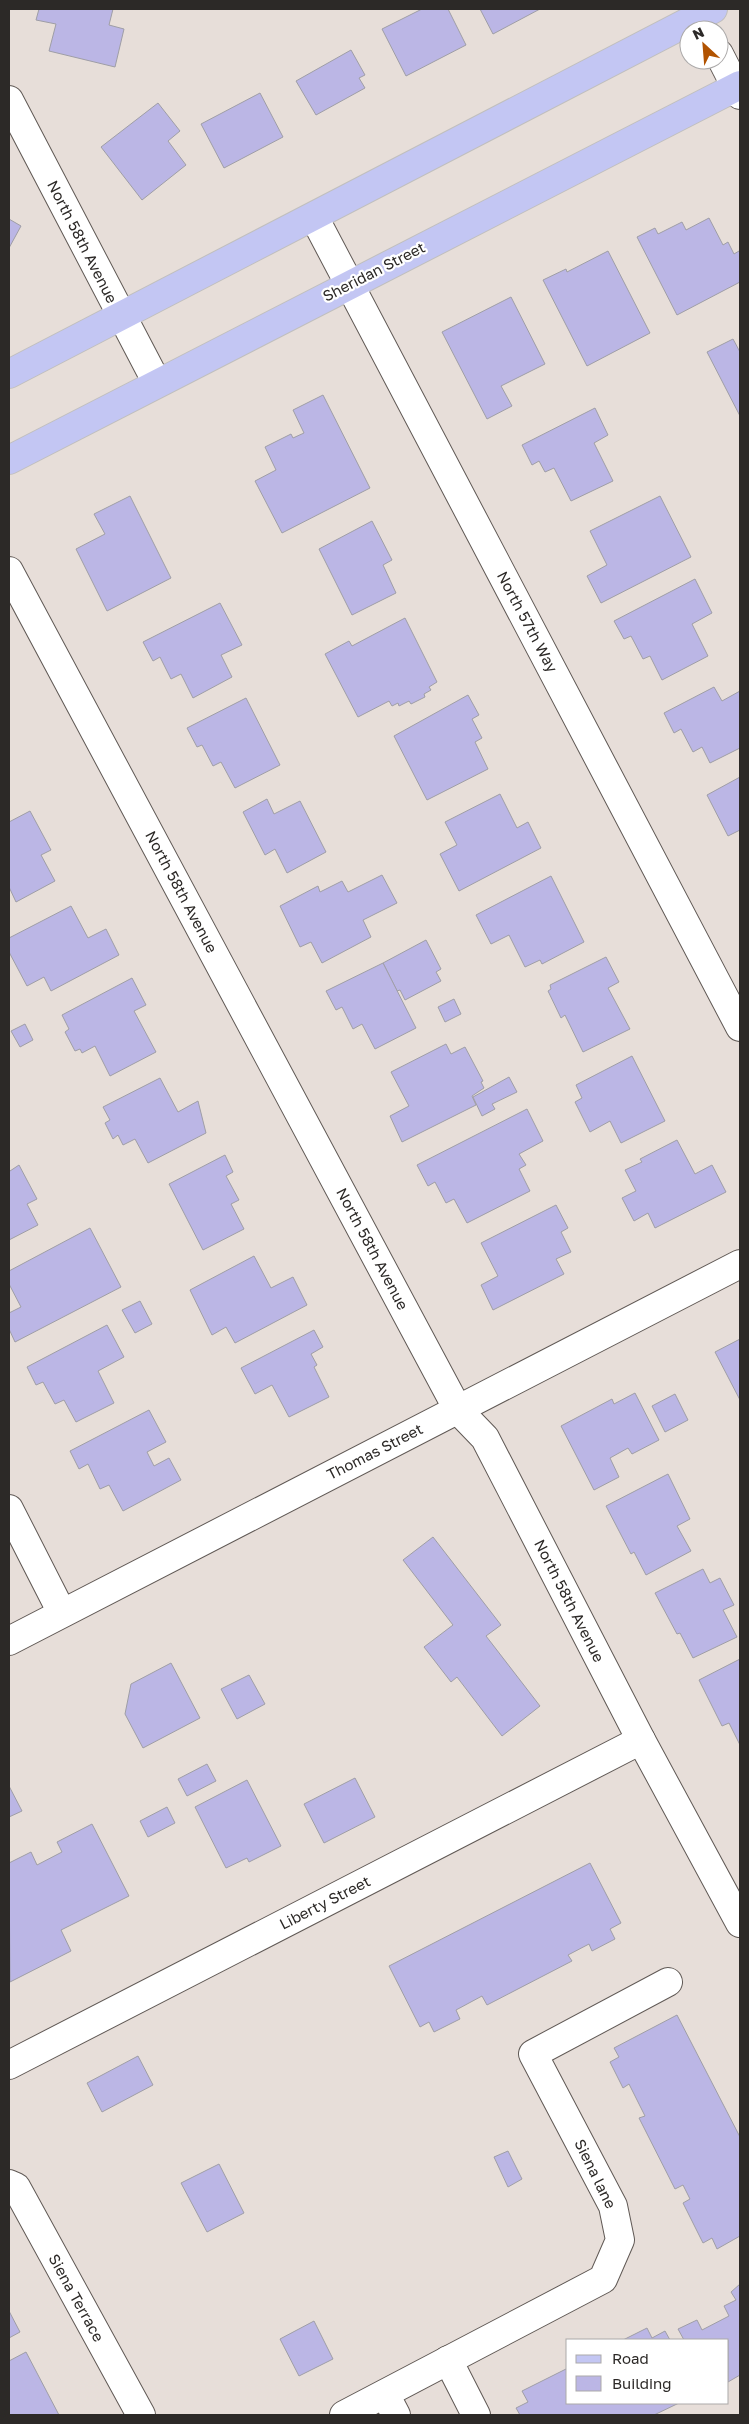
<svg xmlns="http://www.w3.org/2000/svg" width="749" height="2424" font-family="'Golos Text',sans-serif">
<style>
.building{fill:#bbb6e5;stroke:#9f9ea6}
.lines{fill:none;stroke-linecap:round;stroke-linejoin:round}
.minor-casing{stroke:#605955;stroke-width:30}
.primary-casing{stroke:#c0bfbe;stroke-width:30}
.minor{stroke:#fff;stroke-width:28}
.primary{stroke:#c3c6f3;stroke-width:28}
.labels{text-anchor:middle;stroke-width:4.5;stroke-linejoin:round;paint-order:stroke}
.street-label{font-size:15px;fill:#2c2927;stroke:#fff}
</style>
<rect width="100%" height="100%" fill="#e7ded9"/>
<g class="building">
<polygon points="39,9 113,9 109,25 124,29 115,67 49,51 56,24 36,20"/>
<polygon points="422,9 448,9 466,45 406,76 382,29"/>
<polygon points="480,9 540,9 493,34"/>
<polygon points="351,50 365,75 359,78 365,88 316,115 296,81"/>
<polygon points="260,93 283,137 224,168 201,124"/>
<polygon points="158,103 180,131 168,141 186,165 142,200 101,147"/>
<polygon points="709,218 723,245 728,242 734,254 739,251 740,253 740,282 677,315 637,237 655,228 658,234 682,222 686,230"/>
<polygon points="9,219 21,226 9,248"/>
<polygon points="608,251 650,333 587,366 543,280 566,269 567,272"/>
<polygon points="511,297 545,364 501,386 512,406 487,419 442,332"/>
<polygon points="733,339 740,352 740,416 707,352"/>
<polygon points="323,395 370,488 282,533 255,481 276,470 265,447 291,434 293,438 304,433 293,410"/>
<polygon points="595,408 608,435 594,443 613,481 571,501 554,468 545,472 539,461 532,465 522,445"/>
<polygon points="130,496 171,578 107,611 76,549 105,534 94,514"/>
<polygon points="660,496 691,557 601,603 587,576 607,565 590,531"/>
<polygon points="372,521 392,560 383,565 396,593 352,615 319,549"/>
<polygon points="695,579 712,613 692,624 708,656 662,680 650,656 643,659 631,636 624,639 614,621"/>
<polygon points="220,603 242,645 221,655 232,677 193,698 181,674 171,679 160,657 153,661 143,642"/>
<polygon points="405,618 437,682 429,687 431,690 424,694 425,697 411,704 409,701 399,706 398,703 392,706 389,701 358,717 325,654 349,641 352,646"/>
<polygon points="714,687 722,701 740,691 740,748 710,763 702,747 693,752 681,729 674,733 664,713"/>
<polygon points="468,695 479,715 472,719 482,738 475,742 488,769 427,800 394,736"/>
<polygon points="246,698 280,765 235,788 221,762 213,766 202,745 197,747 187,728"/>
<polygon points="740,777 740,830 728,836 707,795"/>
<polygon points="500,794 517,828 528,822 541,848 459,891 440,854 457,845 445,822"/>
<polygon points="267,799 274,814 300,801 326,852 287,873 275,849 265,855 243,812"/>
<polygon points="30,811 51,850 41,855 55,881 16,902 9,887 9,822"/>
<polygon points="382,875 397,903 363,920 371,937 322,963 311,942 300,947 280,906 318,886 320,892 342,881 348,892"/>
<polygon points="551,876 584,942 542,964 540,960 525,967 509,935 491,944 476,915"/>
<polygon points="71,906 88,938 106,929 119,955 51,991 44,977 27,986 9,952 9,938"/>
<polygon points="426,940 441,969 436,972 441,981 405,1000 400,990 397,991 383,963"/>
<polygon points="606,957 619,982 608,988 630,1029 583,1052 565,1015 561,1018 548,991 551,989 550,985"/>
<polygon points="383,963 416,1028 375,1049 362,1024 353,1029 342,1007 336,1010 326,991"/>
<polygon points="132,978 146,1005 134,1011 156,1052 110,1076 95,1046 82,1053 80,1049 75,1051 65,1032 69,1029 62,1015"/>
<polygon points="454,999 461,1014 445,1022 438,1007"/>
<polygon points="25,1024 33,1040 20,1047 11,1031"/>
<polygon points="446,1044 451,1054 465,1047 483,1081 481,1082 484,1088 472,1096 476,1105 402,1142 390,1116 409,1106 391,1072"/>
<polygon points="632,1056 665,1121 621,1143 610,1121 590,1132 575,1102 582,1098 576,1085"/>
<polygon points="509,1077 517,1092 492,1104 495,1109 482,1116 473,1097"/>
<polygon points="160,1078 178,1112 198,1101 206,1133 148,1163 135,1139 123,1145 118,1135 113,1139 105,1123 110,1120 103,1107"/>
<polygon points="527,1109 543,1141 519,1154 526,1165 519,1169 530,1191 467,1223 454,1199 446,1203 435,1182 428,1186 417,1165"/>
<polygon points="677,1140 695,1174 712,1165 726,1192 655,1228 648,1213 634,1221 622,1198 636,1191 625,1170 642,1162 640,1159"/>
<polygon points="225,1155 233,1172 226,1176 239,1200 231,1204 244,1229 203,1250 169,1184"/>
<polygon points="19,1165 37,1199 27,1204 38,1225 9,1240 9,1168 10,1171"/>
<polygon points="556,1205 568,1228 561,1232 571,1252 556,1259 564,1274 493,1310 481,1285 498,1276 481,1243"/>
<polygon points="90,1228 121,1287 15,1342 9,1329 9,1313 21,1307 9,1284 9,1271"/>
<polygon points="254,1256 271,1288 293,1277 307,1305 235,1343 226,1327 212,1335 190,1290"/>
<polygon points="140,1301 152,1324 135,1333 122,1310"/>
<polygon points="107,1325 124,1357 98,1371 114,1403 76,1422 64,1400 55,1404 43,1382 36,1385 27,1367"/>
<polygon points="314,1330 323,1347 311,1354 317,1365 314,1367 329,1397 289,1417 272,1385 255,1394 241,1368"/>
<polygon points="740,1339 740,1400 715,1352"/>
<polygon points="635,1393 659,1440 632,1454 628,1448 610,1458 619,1477 594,1490 561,1426 612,1399 614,1404"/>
<polygon points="675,1394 688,1420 665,1432 652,1406"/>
<polygon points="149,1410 166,1442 147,1452 154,1466 169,1458 181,1480 123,1511 109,1485 100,1489 88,1464 79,1469 70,1451"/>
<polygon points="668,1474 690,1519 677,1526 691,1551 646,1575 634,1552 631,1554 606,1506"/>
<polygon points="433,1537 501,1625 486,1636 540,1706 502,1736 457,1677 451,1682 424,1647 453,1625 403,1560"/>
<polygon points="703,1569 710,1583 720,1578 734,1605 723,1610 737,1637 693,1658 680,1633 677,1634 655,1593"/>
<polygon points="740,1659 740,1745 729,1723 722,1726 699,1680"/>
<polygon points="171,1663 200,1718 143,1748 125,1714 131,1684"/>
<polygon points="249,1675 265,1704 237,1719 221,1689"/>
<polygon points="207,1764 216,1781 187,1796 178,1779"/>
<polygon points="355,1778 375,1817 324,1843 304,1804"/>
<polygon points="247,1780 281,1846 249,1862 247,1858 226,1868 195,1807"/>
<polygon points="9,1786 22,1811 9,1817"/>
<polygon points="167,1807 175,1823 148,1837 140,1821"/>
<polygon points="92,1824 129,1896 61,1930 71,1951 10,1982 9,1863 31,1852 37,1865 62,1852 57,1842"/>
<polygon points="590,1863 621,1923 610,1929 615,1939 592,1951 589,1944 568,1955 572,1961 487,2005 482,1996 456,2010 460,2019 434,2032 429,2022 420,2027 389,1966"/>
<polygon points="677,2015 740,2137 740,2236 717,2249 712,2238 703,2243 683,2203 690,2199 683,2185 675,2189 639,2118 645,2116 629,2084 623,2088 610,2062 619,2057 614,2048"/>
<polygon points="138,2056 153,2085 102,2112 87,2083"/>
<polygon points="508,2151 522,2179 508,2187 494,2157"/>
<polygon points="219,2164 244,2213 207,2232 181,2183"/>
<polygon points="740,2284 740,2375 728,2382 728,2340 684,2340 678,2329 697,2320 702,2330 729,2316 724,2306 736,2300 731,2292"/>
<polygon points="9,2311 20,2332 9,2338"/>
<polygon points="314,2321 333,2359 299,2376 280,2339"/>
<polygon points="647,2328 652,2338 665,2331 670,2340 623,2340"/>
<polygon points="26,2352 59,2415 9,2415 9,2361"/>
<polygon points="568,2368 568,2403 679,2403 654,2415 520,2415 516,2408 528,2402 522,2391"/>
</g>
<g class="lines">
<defs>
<g id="minor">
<polyline points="719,54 740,95"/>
<polyline points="9,100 157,383"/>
<polyline points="314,217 740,1027"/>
<polyline points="9,571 458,1410 485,1438 641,1740 740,1923"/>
<polyline points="9,1509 62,1613"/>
<polyline points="9,1641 740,1264"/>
<polyline points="9,2065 641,1740"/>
<polyline points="9,2184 16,2187 141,2415"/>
<polyline points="448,2360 476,2415"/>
<polyline points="385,2394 396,2415"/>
<polyline points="344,2415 603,2279 620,2240 613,2206 533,2054 668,1982"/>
</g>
<g id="primary">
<polyline points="9,374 713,9"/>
<polyline points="9,460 740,85"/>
</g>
</defs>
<use href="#minor" class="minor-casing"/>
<use href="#primary" class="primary-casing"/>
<use href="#minor" class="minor"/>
<use href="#primary" class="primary"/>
</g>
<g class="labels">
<g class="street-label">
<text transform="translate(82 242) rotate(63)" y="5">North 58th Avenue</text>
<text transform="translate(374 272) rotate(-27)" y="5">Sheridan Street</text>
<text transform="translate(527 622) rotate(62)" y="5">North 57th Way</text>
<text transform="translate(181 892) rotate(62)" y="5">North 58th Avenue</text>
<text transform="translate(372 1249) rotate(62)" y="5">North 58th Avenue</text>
<text transform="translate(375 1452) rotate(-27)" y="5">Thomas Street</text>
<text transform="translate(569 1601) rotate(63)" y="5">North 58th Avenue</text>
<text transform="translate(325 1903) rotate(-27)" y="5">Liberty Street</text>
<text transform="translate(595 2174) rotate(64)" y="5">Siena lane</text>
<text transform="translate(76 2298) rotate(61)" y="5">Siena Terrace</text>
</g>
</g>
<rect width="749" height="2424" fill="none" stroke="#2c2927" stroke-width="20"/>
<rect x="566" y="2339" width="162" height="65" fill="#ffffff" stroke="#aba9a9"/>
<rect x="576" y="2355" width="25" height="8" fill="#c3c6f3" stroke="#aba9a9"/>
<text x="612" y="2364" font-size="15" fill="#2c2927">Road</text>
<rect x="576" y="2376" width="25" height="15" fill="#bbb6e5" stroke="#aba9a9"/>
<text x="612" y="2389" font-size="15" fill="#2c2927">Building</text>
<g transform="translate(704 45) rotate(334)"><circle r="24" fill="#ffffff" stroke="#aba9a9"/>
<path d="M0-4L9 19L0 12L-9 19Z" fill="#b15301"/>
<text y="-8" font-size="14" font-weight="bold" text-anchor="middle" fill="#2c2927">N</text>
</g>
</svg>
